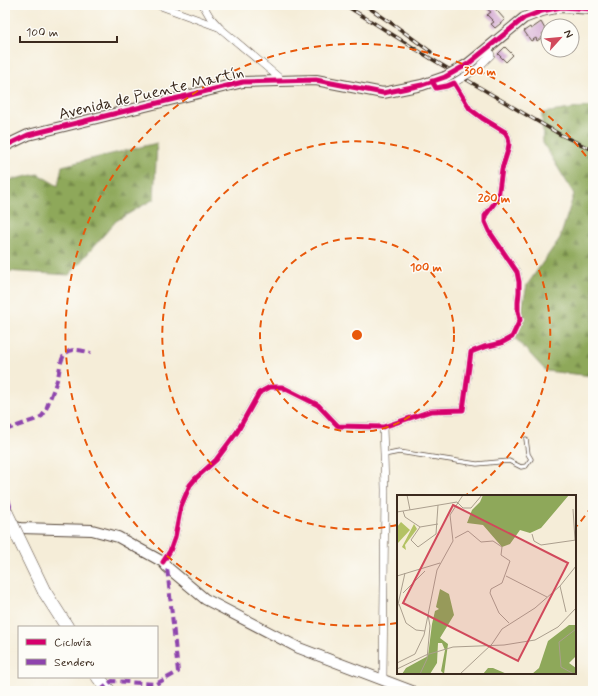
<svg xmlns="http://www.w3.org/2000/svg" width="598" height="696" font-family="Mynerve,sans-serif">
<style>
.forest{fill:url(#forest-firs);stroke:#64693c}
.building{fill:#ca97ca}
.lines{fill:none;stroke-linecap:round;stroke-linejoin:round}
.lane-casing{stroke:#57473a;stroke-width:5}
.street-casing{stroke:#57473a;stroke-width:8}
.secondary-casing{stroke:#57473a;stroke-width:12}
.highway-casing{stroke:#57473a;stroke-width:14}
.lane{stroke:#fff;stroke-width:3.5}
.street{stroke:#fff;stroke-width:7}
.secondary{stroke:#fff;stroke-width:10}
.highway{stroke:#fff;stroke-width:13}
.rail-casing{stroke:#3b2a1e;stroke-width:3.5}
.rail{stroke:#fdfcf7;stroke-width:2;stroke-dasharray:6;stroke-linecap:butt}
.street-bridge-casing{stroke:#57473a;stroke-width:8;stroke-linecap:butt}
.secondary-bridge-casing{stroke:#57473a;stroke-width:12;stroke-linecap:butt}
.highway-bridge-casing{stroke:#57473a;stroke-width:14;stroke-linecap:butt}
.street-bridge{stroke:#fff;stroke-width:7}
.secondary-bridge{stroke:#fff;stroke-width:10}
.highway-bridge{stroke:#fff;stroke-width:13}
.quiet{stroke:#8e44ad;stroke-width:4;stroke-dasharray:8 4;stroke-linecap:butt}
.cycleway-casing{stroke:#fdfcf7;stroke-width:8}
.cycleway{stroke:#d6006c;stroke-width:5}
.ring{fill:none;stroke:#e8590c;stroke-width:2;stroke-dasharray:7 5}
.labels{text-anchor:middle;stroke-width:3;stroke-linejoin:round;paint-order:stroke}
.street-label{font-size:16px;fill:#3b2a1e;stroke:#fdfcf7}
.inset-road{fill:none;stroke:#ab9f8e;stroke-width:1}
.view{fill:#d1495b;fill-opacity:0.15;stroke:#d1495b;stroke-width:2}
.inset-edge{fill:none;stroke:#3b2a1e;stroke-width:2}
.centre{fill:#e8590c;stroke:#fdfcf7;stroke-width:2}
.ring-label{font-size:12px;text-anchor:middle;font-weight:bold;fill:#e8590c;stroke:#fdfcf7;stroke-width:3;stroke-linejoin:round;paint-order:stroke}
</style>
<defs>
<pattern id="forest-firs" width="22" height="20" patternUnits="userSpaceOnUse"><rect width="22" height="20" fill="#8ea85a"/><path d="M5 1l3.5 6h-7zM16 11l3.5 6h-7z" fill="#75894a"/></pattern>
</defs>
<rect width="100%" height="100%" fill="#fdfcf7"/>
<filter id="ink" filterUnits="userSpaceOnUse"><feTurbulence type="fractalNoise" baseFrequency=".025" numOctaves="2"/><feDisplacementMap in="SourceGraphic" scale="8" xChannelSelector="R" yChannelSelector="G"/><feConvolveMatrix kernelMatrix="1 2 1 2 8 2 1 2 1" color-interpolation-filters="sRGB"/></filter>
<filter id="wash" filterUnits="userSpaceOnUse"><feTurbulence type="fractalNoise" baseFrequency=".012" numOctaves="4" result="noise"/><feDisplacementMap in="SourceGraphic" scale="16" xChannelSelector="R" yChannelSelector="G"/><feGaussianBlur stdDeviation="0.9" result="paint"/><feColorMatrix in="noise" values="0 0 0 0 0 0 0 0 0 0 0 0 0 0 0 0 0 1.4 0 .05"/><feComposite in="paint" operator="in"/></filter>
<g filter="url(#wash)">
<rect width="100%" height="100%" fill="#f5edd8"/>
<g class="forest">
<polygon points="593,106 593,376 546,371 516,339 527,285 560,238 574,194 543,143 542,113"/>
<polygon points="157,143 154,199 116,221 69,275 5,271 5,181 38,174 58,186 62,166"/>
</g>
<g id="blocks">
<g class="building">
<polygon points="489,5 492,5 505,20 495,28 491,24 494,22 487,15 491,12 487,9"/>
<polygon points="541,22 546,31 542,34 544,36 537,41 536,38 531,41 524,31 530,27 531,29"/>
<polygon points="505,47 513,55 506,62 498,54"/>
</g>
</g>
</g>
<g filter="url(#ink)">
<use href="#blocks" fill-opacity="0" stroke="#57473a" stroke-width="1"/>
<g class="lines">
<defs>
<polyline id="lane" points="384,455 399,452 477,464 509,461 521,467 526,466 531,459 528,454 526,439"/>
<g id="street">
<polyline points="158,5 218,27"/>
<polyline points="203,5 210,17 220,28 283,81"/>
<polyline points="475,70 478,68 491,55 488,48"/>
<polyline points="163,562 170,551 175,537 181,506 190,485 196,478 216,460 237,432 259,393 270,387 282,387 318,405 338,426 383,427 431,411 463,410 471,352 484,347 501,343 512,337 520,320 518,311 518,302 519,292 519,282 517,272 489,231 485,222 485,216 498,198 502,169 508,150 509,144 508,137 505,132 482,118 470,109 454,83 447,86 436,88 432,81"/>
<polyline points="383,679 385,490 384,455 383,427"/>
</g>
<g id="secondary">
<polyline points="468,64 524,18 542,11 561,7 593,9"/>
<polyline points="5,146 28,135 243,82 316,80 383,93 422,85 445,77"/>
<polyline points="9,525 20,528 92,530 118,537 163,562 167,567 205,599 299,648 412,691"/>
</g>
<g id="highway">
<polyline points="44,591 67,627"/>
<polyline points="98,677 109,691"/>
</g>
</defs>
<use href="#lane" class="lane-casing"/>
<use href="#street" class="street-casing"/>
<use href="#secondary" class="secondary-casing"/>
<use href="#highway" class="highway-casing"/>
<use href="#lane" class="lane"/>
<use href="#street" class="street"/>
<use href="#secondary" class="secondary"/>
<use href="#highway" class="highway"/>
<defs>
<g id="rail">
<polyline points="345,5 430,58 523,113 561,135 593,150"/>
<polyline points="365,5 397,27 431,52"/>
</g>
</defs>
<use href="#rail" class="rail-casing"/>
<use href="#rail" class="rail"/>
<defs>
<polyline id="street-bridge" points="457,81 475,70"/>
<polyline id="secondary-bridge" points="445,77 468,64"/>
<polyline id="highway-bridge" points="5,510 44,591"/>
</defs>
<use href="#street-bridge" class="street-bridge-casing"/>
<use href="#secondary-bridge" class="secondary-bridge-casing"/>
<use href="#highway-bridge" class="highway-bridge-casing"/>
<use href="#street-bridge" class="street-bridge"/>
<use href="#secondary-bridge" class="secondary-bridge"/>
<use href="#highway-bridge" class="highway-bridge"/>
<g class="quiet">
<path d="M5,430l32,-11 5,-3 3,-4c4,-11 9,-23 13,-35 2,-8 2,-18 8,-24 7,-6 17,-2 25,0"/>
<polyline points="5,488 10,506 6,524 5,526"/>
<polyline points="100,691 112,681 156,684 178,672 167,567"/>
</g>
<defs>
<g id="cycleway">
<polyline points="5,146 28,135 243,82 316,80 383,93 422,85 445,77 468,64 524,18 542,11 561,7 593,9"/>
<polyline points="163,562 170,551 175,537 181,506 190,485 196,478 216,460 237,432 259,393 270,387 282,387 318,405 338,426 383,427 431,411 463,410 471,352 484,347 501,343 512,337 520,320 518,311 518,302 519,292 519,282 517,272 489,231 485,222 485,216 498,198 502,169 508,150 509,144 508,137 505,132 482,118 470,109 454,83 447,86 436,88 432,81"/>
</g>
</defs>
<use href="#cycleway" class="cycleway-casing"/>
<use href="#cycleway" class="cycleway"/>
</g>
</g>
<g class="ring">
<circle cx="357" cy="335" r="97"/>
<path d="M397 525A194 194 0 1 1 465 496"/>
<path d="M592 506A291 291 0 0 1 577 526M397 623A291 291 0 1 1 592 164"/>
</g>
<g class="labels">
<g class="street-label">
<text transform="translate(151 92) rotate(-13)" y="6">Avenida de Puente Martín</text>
</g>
</g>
<g transform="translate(397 495)">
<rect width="179" height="179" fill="#f5edd8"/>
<path d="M4,27l9,8 -13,14v-17z" fill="#b3c264"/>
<path d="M86,0h86l-28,33 -11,5 -10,-3 -10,14 -8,3 -19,-22 -16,-2 5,-13 8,-8zM43,94l9,5 5,21 -14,23 8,6 -4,30 -3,-3 4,-21 -3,-7h-4l-1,20 -7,11h-28l4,-6 22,-12 4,-32 3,-13 4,-2 -3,-2zM172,130h7v31l-7,7 7,5v6h-44l7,-6 9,-27zM91,173h5l14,6h-24z" fill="#8ea85a"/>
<path d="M17,29l3,5 -12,16 1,5 -4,-3z" fill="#b3c264"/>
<path class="inset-road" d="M10,0l3,15M60,7l6,6h8l11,-13M176,14l2,31M6,16l2,6 15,10 18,-3M0,17l60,-10M23,32l-9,13 7,7 18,-13 2,-29M135,39l2,7 7,4 35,-5M58,43l13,-7 13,11 12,-1 9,6 -1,8 9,6 -8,22 -11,6 -1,4 9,20 10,10M0,81l43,-13M109,81l41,21M163,91l6,26M6,98l22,-22M2,109l7,19 10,7 9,1M0,114l8,-36M0,168l18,-9 9,-19 13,-65 16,-29 -3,-26 13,-20M0,174l29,-14 27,-8 51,-2 31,-5 23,-13 18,-19M23,179l7,-15 3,-33 -2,-11M63,179l32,-30 10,-15 33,-21 25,-22 16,-20M177,179l-13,-7 -2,-25 17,-13"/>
<path class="view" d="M56,10l115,58 -50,98 -115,-58z"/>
<rect width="179" height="179" class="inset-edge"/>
</g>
<circle cx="357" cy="335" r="6" class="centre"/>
<g class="ring-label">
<text x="480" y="75">300 m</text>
<text x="494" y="202">200 m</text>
<text x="426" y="271">100 m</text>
</g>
<rect width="598" height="696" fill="none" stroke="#fdfcf7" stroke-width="20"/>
<rect x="18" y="626" width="140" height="52" fill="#fdfcf7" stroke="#afa8a0"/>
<rect x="26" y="639" width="20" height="6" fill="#d6006c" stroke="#afa8a0"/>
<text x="54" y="646" font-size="12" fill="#3b2a1e">Ciclovía</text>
<rect x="26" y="659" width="20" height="6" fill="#8e44ad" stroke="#afa8a0"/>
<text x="54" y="666" font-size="12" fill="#3b2a1e">Sendero</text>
<g transform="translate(560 38) rotate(63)"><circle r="19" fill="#fdfcf7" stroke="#afa8a0"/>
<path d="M0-3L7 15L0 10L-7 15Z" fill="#d1495b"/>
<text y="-6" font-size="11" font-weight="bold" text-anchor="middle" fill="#3b2a1e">N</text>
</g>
<path d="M20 36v6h97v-6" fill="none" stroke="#3b2a1e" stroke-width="2"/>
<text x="26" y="36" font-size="12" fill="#3b2a1e" stroke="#fdfcf7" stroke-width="3" paint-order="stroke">100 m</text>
</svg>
